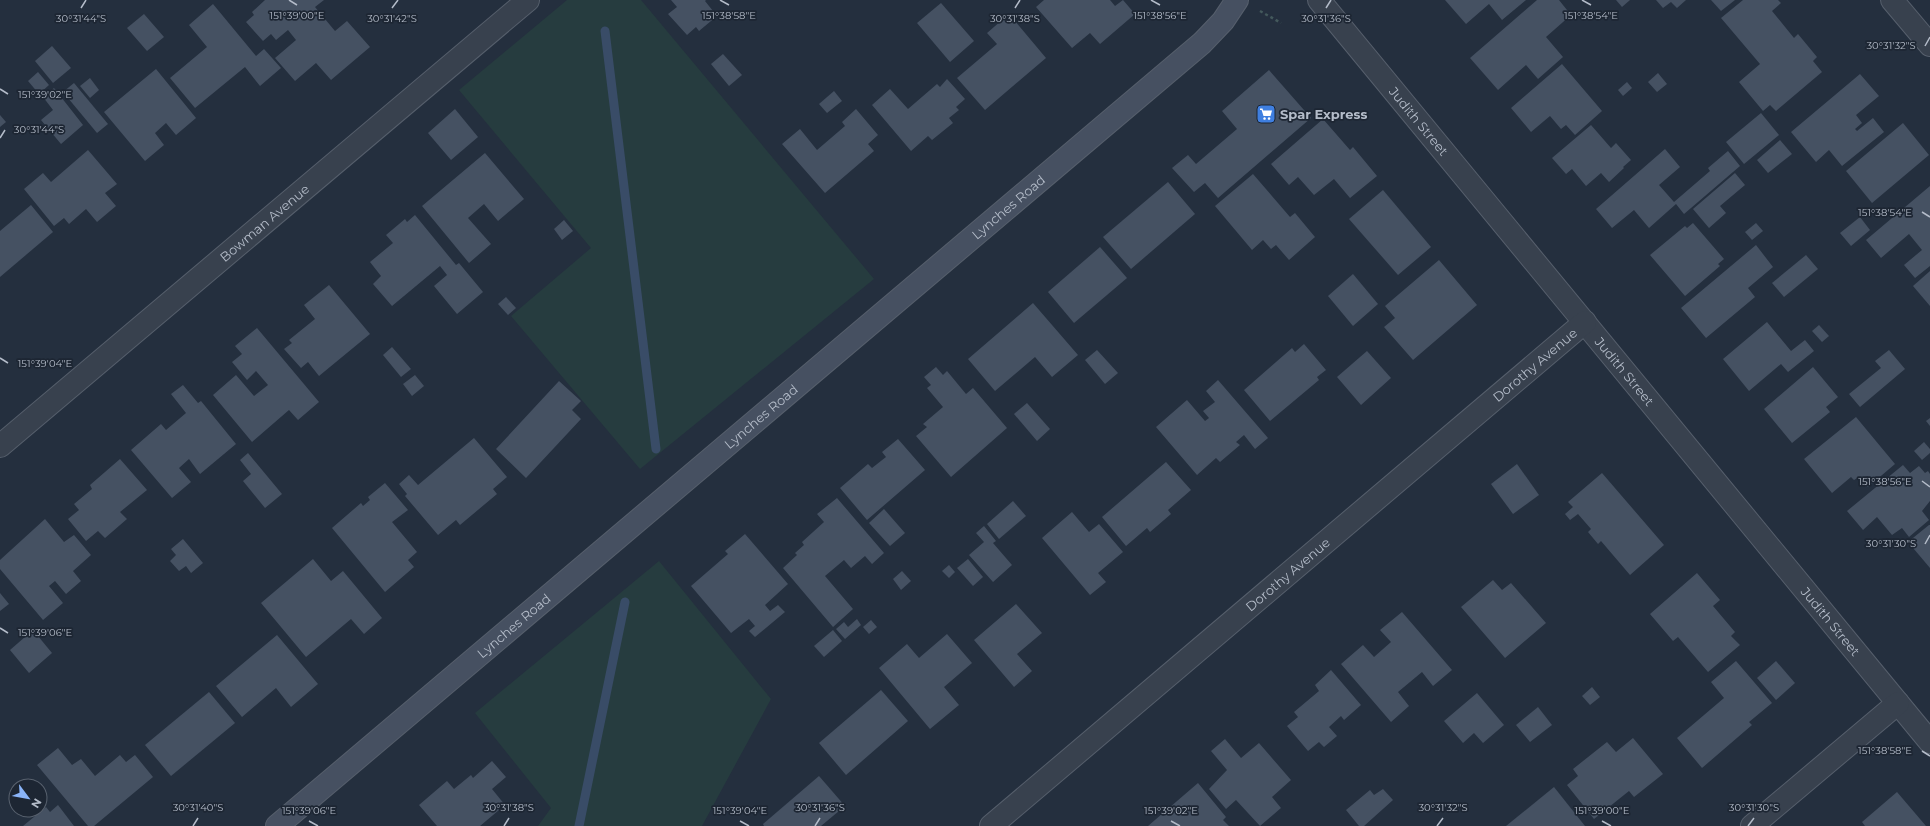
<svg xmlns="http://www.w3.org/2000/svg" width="1930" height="826" font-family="Montserrat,sans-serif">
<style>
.green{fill:#263c3f}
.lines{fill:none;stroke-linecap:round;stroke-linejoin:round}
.stream{stroke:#394c67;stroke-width:9}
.building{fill:#455162}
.street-casing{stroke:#565f6c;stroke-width:24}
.secondary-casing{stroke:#565f6c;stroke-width:24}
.path{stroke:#44595c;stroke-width:2.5;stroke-dasharray:3 3;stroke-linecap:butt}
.street{stroke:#38414e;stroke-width:22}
.secondary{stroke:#465061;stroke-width:22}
.ticks{fill:none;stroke:#b4bcc9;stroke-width:1.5}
.labels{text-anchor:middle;stroke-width:3.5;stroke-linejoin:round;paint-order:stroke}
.poi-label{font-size:13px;font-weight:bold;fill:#b4bcc9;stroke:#1d2633;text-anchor:start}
.street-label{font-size:13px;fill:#b4bcc9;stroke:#1d2633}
.ticks-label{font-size:10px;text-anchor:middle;fill:#b4bcc9;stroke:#1d2633;stroke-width:3.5;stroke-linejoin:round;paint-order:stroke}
</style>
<rect width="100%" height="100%" fill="#242f3e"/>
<g class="green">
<polygon points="567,0 641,0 874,279 640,469 511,316 591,248 459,90"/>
<polygon points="659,561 771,699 702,826 538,826 551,808 475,713"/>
</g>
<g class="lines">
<g class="stream">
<polyline points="605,31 656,449"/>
<polyline points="579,826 625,602"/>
</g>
</g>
<g class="building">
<polygon points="265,0 324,0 315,7 335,31 347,21 370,47 331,80 316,63 295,81 275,58 296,40 288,30 276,40 271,34 263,41 246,22 254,15 252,12"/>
<polygon points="671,0 706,0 705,1 717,16 699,31 696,27 687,35 668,14 677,7"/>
<polygon points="1044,0 1110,0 1115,6 1123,0 1135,14 1100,44 1090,33 1072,48 1036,7"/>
<polygon points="1445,0 1526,0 1502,20 1489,4 1466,24"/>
<polygon points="1537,0 1559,0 1571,15 1546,37 1563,57 1538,79 1526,65 1498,90 1470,58"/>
<polygon points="1616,0 1630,0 1622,7"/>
<polygon points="1656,0 1686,0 1677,8 1671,2 1663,8"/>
<polygon points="1711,0 1735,0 1721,11"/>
<polygon points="1743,0 1778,0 1781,3 1772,11 1794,38 1798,34 1817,57 1813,61 1822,72 1776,111 1770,105 1763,111 1739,82 1760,64 1721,18"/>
<polygon points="941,3 974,41 950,62 917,23"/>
<polygon points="213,4 256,56 264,49 281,68 260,86 245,67 195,108 170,78 207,47 189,25"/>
<polygon points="144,14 164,37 147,51 127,28"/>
<polygon points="1009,14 1046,58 985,110 957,78 997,44 987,33"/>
<polygon points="52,46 71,68 53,83 35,61"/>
<polygon points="723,54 742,75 729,86 711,64"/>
<polygon points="1562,64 1602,111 1575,135 1566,125 1561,129 1550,116 1531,132 1511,108"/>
<polygon points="156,69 196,118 176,135 166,123 155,133 164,145 145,161 104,112"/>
<polygon points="1269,70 1311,118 1218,198 1205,183 1194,192 1172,168 1188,155 1196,164 1237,129 1222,111"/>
<polygon points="38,72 49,85 39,94 28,81"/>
<polygon points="1658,73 1667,84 1657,92 1648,82"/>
<polygon points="1860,74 1879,96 1856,115 1862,123 1855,129 1857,131 1873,118 1884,132 1842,166 1829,150 1816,162 1791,132"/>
<polygon points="90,78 99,90 90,98 80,86"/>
<polygon points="947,79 965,99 956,107 959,110 949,118 953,123 932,140 928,136 911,151 872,105 890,89 908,109 937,84 940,87"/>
<polygon points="1627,82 1632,88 1623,96 1618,90"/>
<polygon points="74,83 108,124 97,133 63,92"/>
<polygon points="54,88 83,125 61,144 41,120 53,110 43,97"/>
<polygon points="834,91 842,101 827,113 819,104"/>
<polygon points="455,109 478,137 451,160 428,133"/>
<polygon points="856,109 878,135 868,144 874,151 825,193 782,144 800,129 817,150 845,126 842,122"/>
<polygon points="1761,113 1779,135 1744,164 1726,142"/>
<polygon points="0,115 6,122 0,127"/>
<polygon points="1323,119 1350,150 1353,147 1377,176 1350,198 1334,179 1314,195 1298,177 1289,185 1271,164"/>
<polygon points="1903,123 1929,155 1872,203 1846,171"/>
<polygon points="1591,125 1611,148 1616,143 1631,160 1623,167 1624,168 1609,182 1601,173 1586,186 1572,169 1566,174 1552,158"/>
<polygon points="1780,140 1792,154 1768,173 1757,160"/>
<polygon points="1665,149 1680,167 1659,185 1674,202 1710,171 1708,168 1728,151 1740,166 1684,214 1676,204 1649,228 1634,210 1612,228 1596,209"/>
<polygon points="88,150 117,184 105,193 116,206 97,222 86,209 69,224 64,218 54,226 24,189 43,173 51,182"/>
<polygon points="485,153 524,199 498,221 484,204 468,218 491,244 469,263 422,206"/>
<polygon points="1735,173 1745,185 1720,206 1726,213 1709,228 1693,209"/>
<polygon points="1253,174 1290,217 1295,213 1315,237 1289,260 1276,245 1271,249 1263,240 1252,250 1215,206"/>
<polygon points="1168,182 1195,214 1131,269 1103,237"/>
<polygon points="1930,186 1930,266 1915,278 1904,265 1922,250 1909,234 1881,258 1866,240"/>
<polygon points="1383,190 1431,247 1398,275 1349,219"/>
<polygon points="31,205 53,232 0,277 0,231"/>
<polygon points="415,215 456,265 459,263 483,292 457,314 434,286 447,275 440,266 392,306 373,284 381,276 370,262 393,243 386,235 405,219 407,222"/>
<polygon points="1860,217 1870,230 1851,246 1840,233"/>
<polygon points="564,220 573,231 562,240 554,229"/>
<polygon points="1693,223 1724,259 1718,264 1720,266 1685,296 1650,255 1685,226 1687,228"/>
<polygon points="1756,223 1763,231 1752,240 1745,232"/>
<polygon points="1756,245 1773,267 1748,288 1755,297 1706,338 1681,308"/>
<polygon points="1100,247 1127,278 1074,323 1048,292"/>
<polygon points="1806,255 1818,269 1784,297 1772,283"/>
<polygon points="1439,260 1477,305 1413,360 1384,327 1395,318 1385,306"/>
<polygon points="1930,271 1930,306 1913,286"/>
<polygon points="1353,274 1378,304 1353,326 1328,296"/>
<polygon points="329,285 370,334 319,376 308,362 301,368 284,349 292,343 289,340 315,319 304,305"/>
<polygon points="506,297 516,308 508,315 498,304"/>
<polygon points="1033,303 1078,355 1052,377 1035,357 995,391 968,359"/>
<polygon points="1767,322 1791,351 1805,340 1814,351 1788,372 1781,364 1749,391 1723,359"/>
<polygon points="1819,325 1829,336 1822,342 1812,331"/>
<polygon points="257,328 319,402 298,420 289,410 252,442 213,395 236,375 254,396 268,385 256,371 247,380 232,362 242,354 235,346"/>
<polygon points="1304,344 1326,370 1317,377 1319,380 1270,421 1244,390 1292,348 1295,352"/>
<polygon points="392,347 411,369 401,377 383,355"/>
<polygon points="1097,350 1118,373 1105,384 1085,360"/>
<polygon points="1889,350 1905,369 1860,407 1849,394 1881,368 1875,361"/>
<polygon points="1367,351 1391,378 1361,405 1337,377"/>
<polygon points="936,367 943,375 947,371 966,394 973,388 1007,428 951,477 916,436 927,427 923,424 943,407 927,388 931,385 924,377"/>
<polygon points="1813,367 1838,397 1826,407 1830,412 1792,443 1764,409"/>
<polygon points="415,375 424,386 412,396 403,384"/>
<polygon points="1218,380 1268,438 1255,449 1244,435 1236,442 1240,445 1220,462 1216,458 1197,475 1156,427 1187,400 1205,421 1209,418 1203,411 1215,402 1206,391"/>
<polygon points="559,381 581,401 572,410 581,419 526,478 496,449"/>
<polygon points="183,385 198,403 201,401 236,444 200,474 189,459 179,468 191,482 172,498 131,450 161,424 166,430 186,413 171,394"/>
<polygon points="1027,403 1050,429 1037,441 1014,414"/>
<polygon points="1856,417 1895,464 1868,487 1859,477 1854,480 1851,477 1832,493 1804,459"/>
<polygon points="1930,418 1930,426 1926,421"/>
<polygon points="474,438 507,477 493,489 497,494 460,525 456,520 438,535 405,496 407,494 399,484 409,475 418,485"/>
<polygon points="898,439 925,470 867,520 840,488 868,464 872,468 886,457 882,452"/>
<polygon points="1924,442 1930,449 1930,453 1922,460 1914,451"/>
<polygon points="248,453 282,494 265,508 243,481 251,474 240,460"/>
<polygon points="120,459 147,490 120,512 127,519 105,538 98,531 86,541 68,519 79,510 74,504 92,489 90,485"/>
<polygon points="1166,462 1191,490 1168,510 1171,514 1150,532 1147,528 1126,546 1102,517"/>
<polygon points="1517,464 1539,495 1513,514 1491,484"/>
<polygon points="1903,465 1910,473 1919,466 1925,473 1928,471 1930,474 1930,501 1922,511 1929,520 1909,537 1902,528 1892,535 1877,517 1863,530 1847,511"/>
<polygon points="1602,473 1664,545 1630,575 1601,541 1598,544 1588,532 1591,529 1578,514 1570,520 1565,514 1573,507 1568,502"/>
<polygon points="385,483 408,510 392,522 417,552 408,560 414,567 385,592 332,528 361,503 363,506 370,500 368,497"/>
<polygon points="837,498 884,553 872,564 865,556 851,568 844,560 825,576 853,609 833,627 783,568 797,555 795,553 804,545 802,542 824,522 817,514"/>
<polygon points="1013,501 1026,516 999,539 987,524"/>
<polygon points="884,509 905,533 890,546 869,523"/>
<polygon points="1072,512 1089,532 1099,524 1123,552 1098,573 1106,582 1090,595 1042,538"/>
<polygon points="45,519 64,542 74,535 91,555 73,571 81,581 66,594 55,581 49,586 63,603 43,620 0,569 0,560"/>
<polygon points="1929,525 1930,525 1930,568 1908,542"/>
<polygon points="984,526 996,541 993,543 1012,565 993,582 969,555 984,542 976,533"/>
<polygon points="745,534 788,584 765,605 770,611 778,605 785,612 755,637 749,631 755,626 749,619 731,633 691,586 728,554 725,551"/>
<polygon points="183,539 203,563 191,573 186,566 179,571 170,561 176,555 171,549"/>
<polygon points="313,559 331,581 343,571 382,618 364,634 351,619 306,657 261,603"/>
<polygon points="968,559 983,577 973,586 957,568"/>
<polygon points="949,565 955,572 949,578 942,571"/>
<polygon points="902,571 911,581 901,590 893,579"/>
<polygon points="1697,573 1720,600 1713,606 1735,632 1731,636 1740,645 1708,672 1678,637 1673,641 1650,614"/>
<polygon points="1493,580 1502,590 1511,583 1546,623 1505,658 1461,607"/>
<polygon points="0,593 9,604 0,611"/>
<polygon points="1016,604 1042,633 1017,654 1032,671 1014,687 974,640"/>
<polygon points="1402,612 1452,670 1433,686 1422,672 1398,692 1409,706 1391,722 1341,664 1363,645 1374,657 1391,642 1380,630"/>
<polygon points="857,619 861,625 845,639 836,629 844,622 848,627"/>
<polygon points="871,620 877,627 869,634 863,627"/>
<polygon points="33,630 52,653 29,673 10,650"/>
<polygon points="833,630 842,641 824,657 814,646"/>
<polygon points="947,634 972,663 944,687 959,705 930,729 879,668 907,644 919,658"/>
<polygon points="277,635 318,684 291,707 276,688 242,717 216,686"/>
<polygon points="1736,661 1772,703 1749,722 1752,725 1702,768 1677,738 1724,698 1711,682"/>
<polygon points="1776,661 1795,683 1776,700 1757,678"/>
<polygon points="1331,670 1361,705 1344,720 1341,716 1329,727 1337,736 1324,747 1319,742 1308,751 1287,726 1298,717 1294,712 1319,691 1315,685"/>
<polygon points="1592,687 1600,697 1590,705 1582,696"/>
<polygon points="881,690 908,721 846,775 819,743"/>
<polygon points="209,692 235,723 171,776 145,745"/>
<polygon points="1477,693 1504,725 1483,743 1474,733 1463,743 1444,721"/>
<polygon points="1538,707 1552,725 1530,742 1516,725"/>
<polygon points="1633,738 1663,774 1634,797 1629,791 1594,819 1567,785 1578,776 1573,769 1607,742 1616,752"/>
<polygon points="1225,739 1241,758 1259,743 1291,780 1272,797 1281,808 1260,826 1236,800 1226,809 1209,789 1227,770 1211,751"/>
<polygon points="58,748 72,765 81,759 95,776 120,755 126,762 135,755 153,777 94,826 88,826 37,765"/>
<polygon points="492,761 506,777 492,789 505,805 480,826 437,826 419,805 447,781 454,789 471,775 473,778"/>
<polygon points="819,776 845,806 821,826 764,826 763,824"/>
<polygon points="1198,783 1226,817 1223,820 1229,826 1148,826"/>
<polygon points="1554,787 1585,826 1506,826"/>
<polygon points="1383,789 1393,800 1364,826 1359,826 1346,810 1370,790 1374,795"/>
<polygon points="1897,792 1926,826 1865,826 1862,822"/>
<polygon points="58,805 74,826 23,826 46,807 50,812"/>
</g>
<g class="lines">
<defs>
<g id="street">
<path id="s1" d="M1319,0l611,742"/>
<polyline points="1892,0 1930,45"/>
<path id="s2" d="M0,446l528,-446"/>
<path id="s3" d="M991,826l594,-504"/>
<polyline points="1752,826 1898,703"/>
</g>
<g id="secondary">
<path id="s4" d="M277,826l925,-783 21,-22 14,-21"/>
</g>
</defs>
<use href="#street" class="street-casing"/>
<use href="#secondary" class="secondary-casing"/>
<polyline class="path" points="1260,11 1281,23"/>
<use href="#street" class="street"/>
<use href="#secondary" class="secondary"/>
</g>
<path class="ticks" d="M289,0l8,5M720,0l9,5M1151,0l9,5M1582,0l9,5M81,8l5,-8M392,8l6,-8M1015,8l5,-8M1326,8l5,-8M1925,46l5,-9M0,89l8,5M0,138l5,-8M1922,212l8,5M0,358l8,5M1922,481l8,6M1925,544l5,-9M0,628l8,5M1922,751l8,5M309,821l9,5M740,821l9,5M1171,821l9,5M1602,821l9,5M193,826l5,-8M504,826l5,-8M815,826l5,-8M1437,826l6,-8M1748,826l6,-8"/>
<defs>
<symbol id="supermarket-square" viewBox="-11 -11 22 22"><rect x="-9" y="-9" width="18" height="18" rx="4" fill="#3f7fe0" stroke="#1d2633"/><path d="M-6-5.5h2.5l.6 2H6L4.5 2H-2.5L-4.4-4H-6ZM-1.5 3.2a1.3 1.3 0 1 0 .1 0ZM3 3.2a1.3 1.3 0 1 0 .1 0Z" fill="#fff"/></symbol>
</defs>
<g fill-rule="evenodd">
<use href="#supermarket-square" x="1255" y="103" width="22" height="22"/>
</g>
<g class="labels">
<g class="poi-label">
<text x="1280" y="119">Spar Express</text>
</g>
<g class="street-label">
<text dy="5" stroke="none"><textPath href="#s1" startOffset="157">Judith Street</textPath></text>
<text dy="5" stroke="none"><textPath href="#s4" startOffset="958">Lynches Road</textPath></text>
<text dy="5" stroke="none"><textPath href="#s2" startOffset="346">Bowman Avenue</textPath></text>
<text dy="5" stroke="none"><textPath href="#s3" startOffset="713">Dorothy Avenue</textPath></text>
<text dy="5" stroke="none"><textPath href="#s1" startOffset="481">Judith Street</textPath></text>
<text dy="5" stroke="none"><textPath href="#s4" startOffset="634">Lynches Road</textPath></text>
<text dy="5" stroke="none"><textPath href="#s3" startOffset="389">Dorothy Avenue</textPath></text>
<text dy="5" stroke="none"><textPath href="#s1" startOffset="805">Judith Street</textPath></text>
<text dy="5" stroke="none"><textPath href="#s4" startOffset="310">Lynches Road</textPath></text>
</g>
</g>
<g class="ticks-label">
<text x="297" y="19">151°39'00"E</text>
<text x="729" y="19">151°38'58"E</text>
<text x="1160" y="19">151°38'56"E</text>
<text x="1591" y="19">151°38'54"E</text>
<text x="81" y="22">30°31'44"S</text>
<text x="392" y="22">30°31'42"S</text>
<text x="1015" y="22">30°31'38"S</text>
<text x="1326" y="22">30°31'36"S</text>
<text x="1891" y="49">30°31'32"S</text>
<text x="45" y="98">151°39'02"E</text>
<text x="39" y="133">30°31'44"S</text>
<text x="1885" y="216">151°38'54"E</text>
<text x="45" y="367">151°39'04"E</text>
<text x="1885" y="485">151°38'56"E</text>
<text x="1891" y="547">30°31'30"S</text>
<text x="45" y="636">151°39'06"E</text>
<text x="1885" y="754">151°38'58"E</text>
<text x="198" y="811">30°31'40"S</text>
<text x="509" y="811">30°31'38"S</text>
<text x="820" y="811">30°31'36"S</text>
<text x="1443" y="811">30°31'32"S</text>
<text x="1754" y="811">30°31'30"S</text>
<text x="309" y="814">151°39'06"E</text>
<text x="740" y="814">151°39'04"E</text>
<text x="1171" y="814">151°39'02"E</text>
<text x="1602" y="814">151°39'00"E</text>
</g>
<g transform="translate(28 798) rotate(122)"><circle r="19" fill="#1d2633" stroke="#59626f"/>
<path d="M0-3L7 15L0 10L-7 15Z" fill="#8ab4f8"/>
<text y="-6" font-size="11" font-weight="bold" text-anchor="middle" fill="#b4bcc9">N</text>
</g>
</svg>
